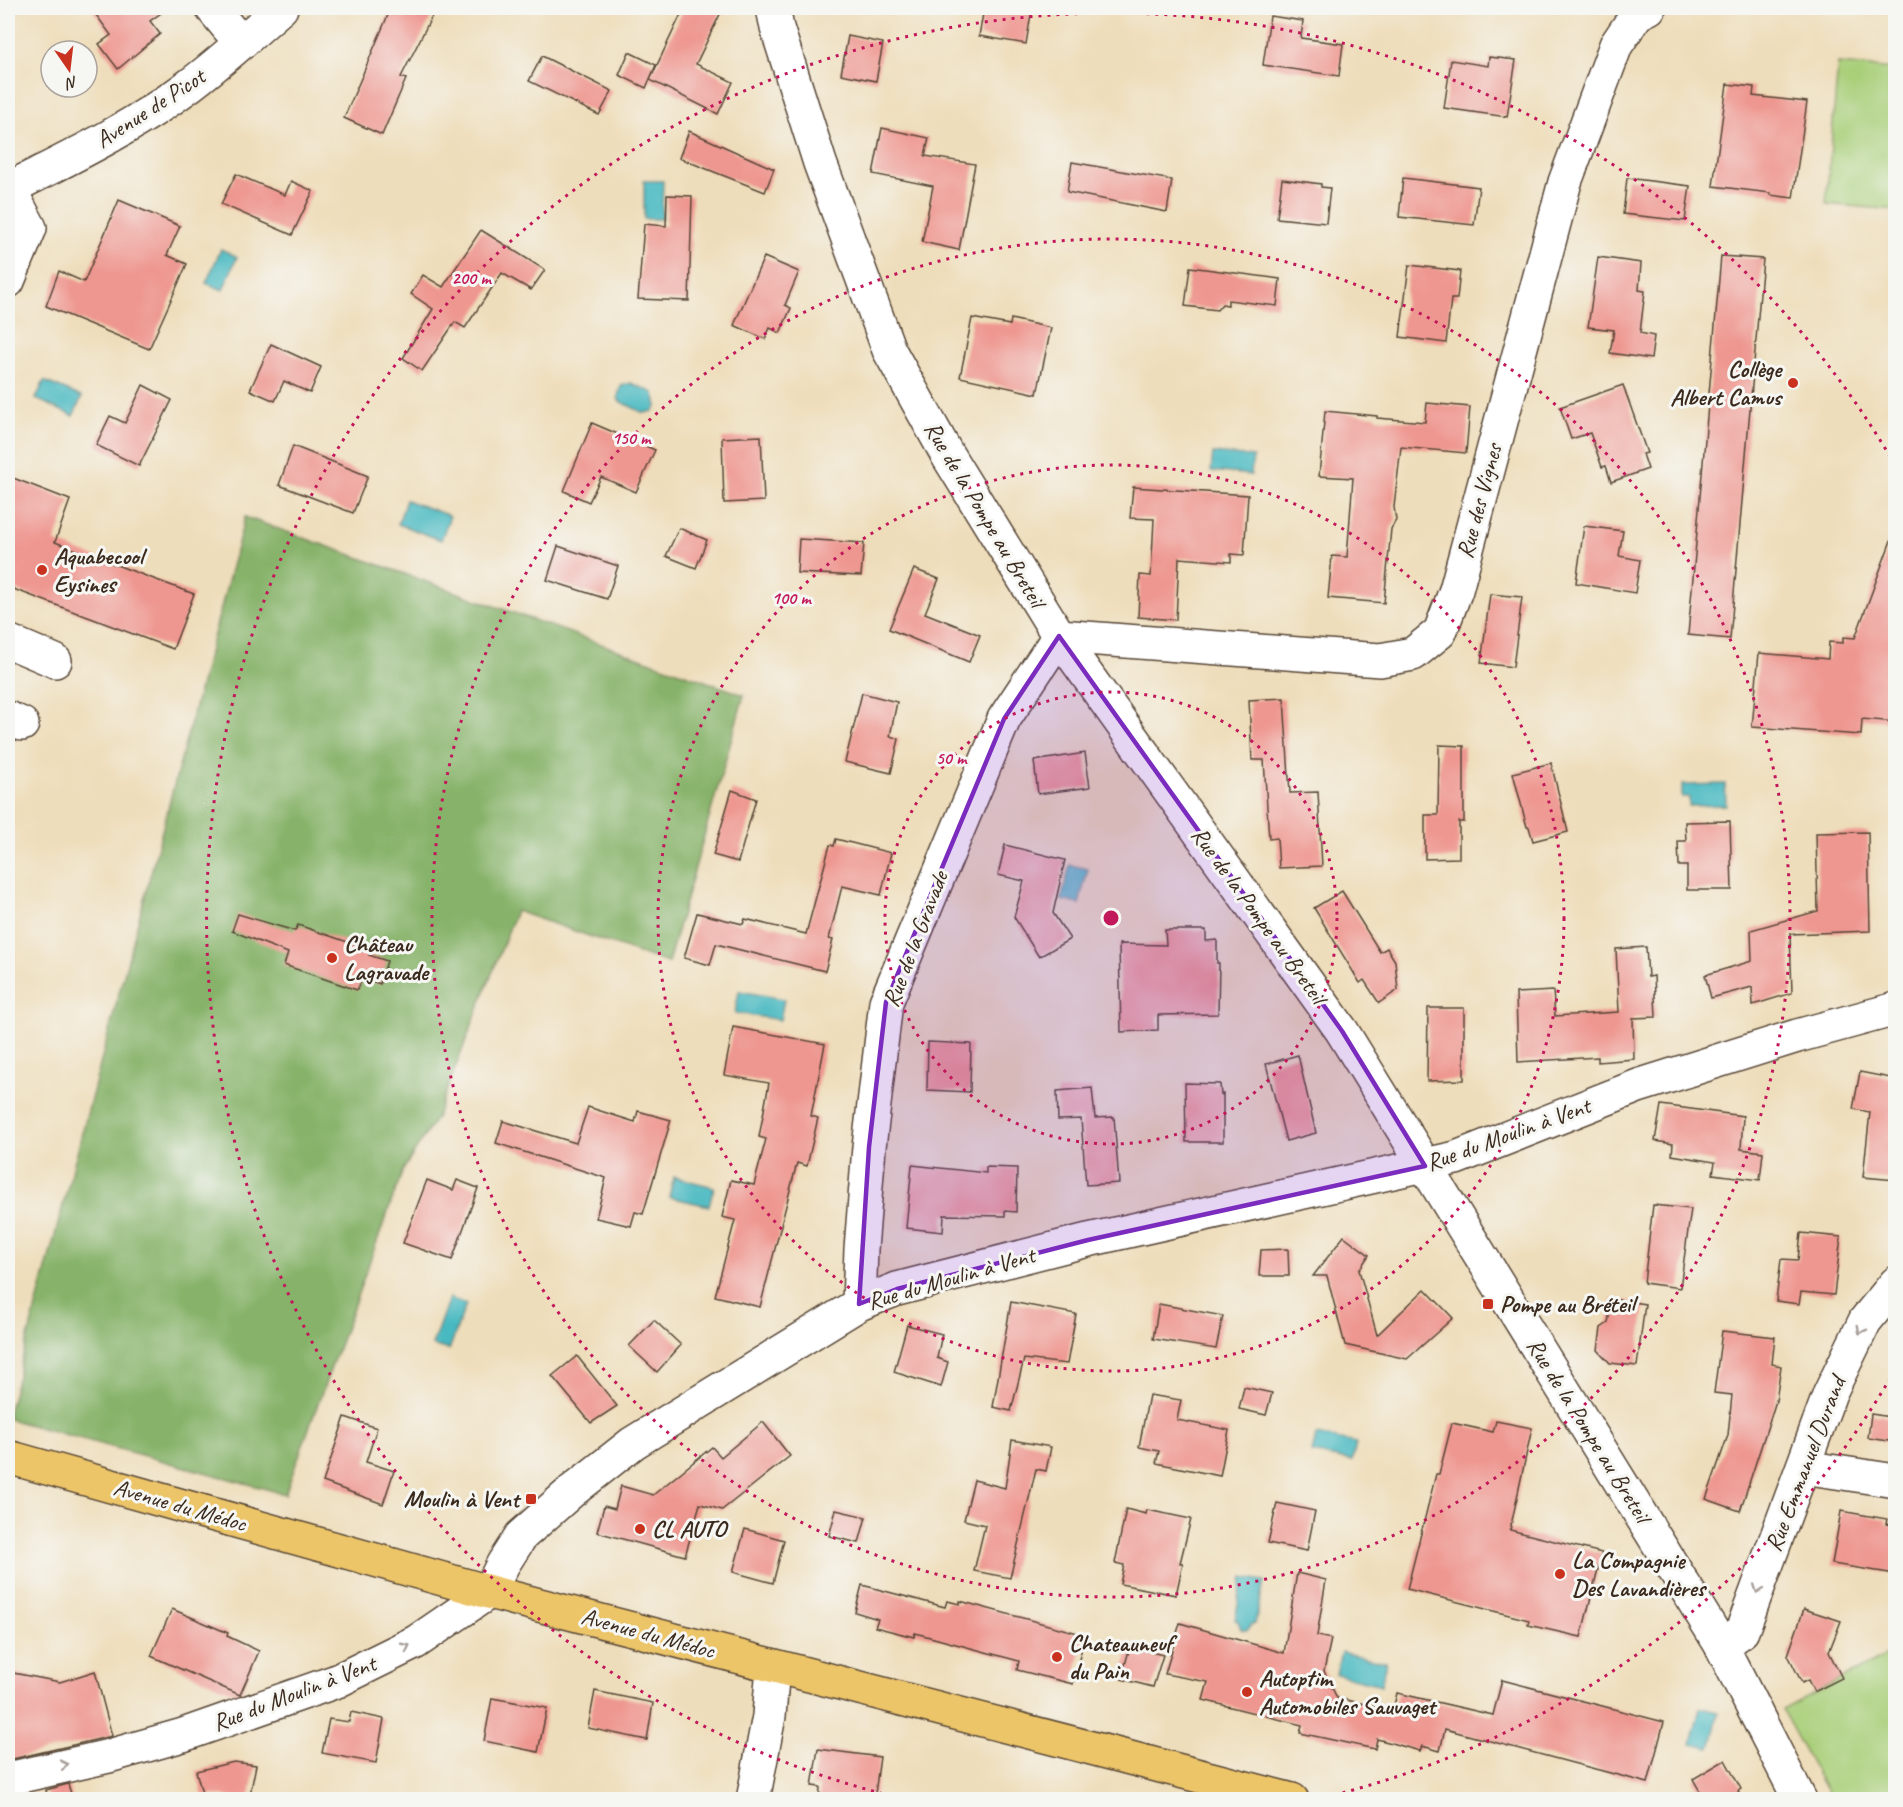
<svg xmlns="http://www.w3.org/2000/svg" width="1903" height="1807" font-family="Caveat,sans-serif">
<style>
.green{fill:#a9cf79;stroke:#727c4c;stroke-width:1.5}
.forest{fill:#86b269;stroke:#606e44;stroke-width:1.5}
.water{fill:#4ab9c1;stroke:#427270;stroke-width:1.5}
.building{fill:#ee9790}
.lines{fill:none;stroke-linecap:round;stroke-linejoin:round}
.minor-casing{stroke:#564535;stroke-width:36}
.major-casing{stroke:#564535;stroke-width:36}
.minor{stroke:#fff;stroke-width:33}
.major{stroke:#edc569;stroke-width:33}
.oneway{stroke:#a79f9a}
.marked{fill:#7b2cbf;fill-opacity:0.2;stroke:#7b2cbf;stroke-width:4.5;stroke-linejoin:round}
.ring{fill:none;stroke:#c2185b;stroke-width:3;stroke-dasharray:3 6}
.poi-dot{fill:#c8321e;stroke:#f6f6f2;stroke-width:2}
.labels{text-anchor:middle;stroke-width:6;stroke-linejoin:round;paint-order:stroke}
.street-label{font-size:24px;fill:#3b2a1e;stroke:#f6f6f2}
.poi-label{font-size:24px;font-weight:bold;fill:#3b2a1e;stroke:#f6f6f2;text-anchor:start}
.centre{fill:#c2185b;stroke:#f6f6f2;stroke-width:3}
.ring-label{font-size:18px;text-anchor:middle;font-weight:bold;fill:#c2185b;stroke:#f6f6f2;stroke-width:6;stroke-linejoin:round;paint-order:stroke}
</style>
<rect width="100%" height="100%" fill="#f6f6f2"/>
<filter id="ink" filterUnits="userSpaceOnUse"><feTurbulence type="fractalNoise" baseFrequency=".0167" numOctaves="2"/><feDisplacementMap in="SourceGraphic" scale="12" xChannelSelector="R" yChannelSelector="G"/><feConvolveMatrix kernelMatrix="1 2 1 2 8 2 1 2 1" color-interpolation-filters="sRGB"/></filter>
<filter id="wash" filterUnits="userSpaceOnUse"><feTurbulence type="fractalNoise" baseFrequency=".008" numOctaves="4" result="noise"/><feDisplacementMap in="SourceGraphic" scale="24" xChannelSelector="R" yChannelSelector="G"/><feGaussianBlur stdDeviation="1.35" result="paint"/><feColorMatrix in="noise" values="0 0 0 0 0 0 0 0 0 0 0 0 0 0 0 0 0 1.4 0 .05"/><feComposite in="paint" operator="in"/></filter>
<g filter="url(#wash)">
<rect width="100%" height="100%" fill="#eeddba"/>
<g class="green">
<polygon points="1838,64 1895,69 1895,210 1826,204"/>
<polygon points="1895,1630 1895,1799 1831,1799 1782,1710 1887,1655"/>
</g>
<polygon class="forest" points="245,517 744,695 668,963 516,911 436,1118 403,1170 285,1494 8,1419 8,1413"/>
<g class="water">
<polygon points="644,181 663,181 662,219 644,219"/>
<polygon points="221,249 237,257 223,290 206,283"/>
<polygon points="44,381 82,397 73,416 36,399"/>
<polygon points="631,383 654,393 657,406 653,411 644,413 619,401 618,396 621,386"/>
<polygon points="1213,453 1253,457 1251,475 1211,471"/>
<polygon points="406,500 450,516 441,540 398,524"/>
<polygon points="1725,784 1726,805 1689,806 1689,797 1682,797 1682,785"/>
<polygon points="1070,865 1088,869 1079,904 1061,900"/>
<polygon points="739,991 784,999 780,1020 735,1013"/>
<polygon points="674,1177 714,1187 709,1206 669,1197"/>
<polygon points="449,1298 466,1304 449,1350 432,1345"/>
<polygon points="1316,1435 1356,1443 1352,1461 1312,1453"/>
<polygon points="1243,1577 1264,1581 1255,1624 1252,1624 1246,1630 1241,1629 1238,1621 1235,1620"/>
<polygon points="1341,1652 1386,1662 1381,1685 1336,1674"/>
<polygon points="1700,1708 1719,1712 1710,1748 1691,1744"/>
</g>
<g id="blocks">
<g class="building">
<polygon points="91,8 168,8 150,21 160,34 118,69 99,44 111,35"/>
<polygon points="391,8 436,8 401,77 406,79 382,135 344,118"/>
<polygon points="684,8 723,8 696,64 733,82 718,114 650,80"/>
<polygon points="984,8 1032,8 1026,44 979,36"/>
<polygon points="1270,16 1303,21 1301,38 1343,44 1339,76 1263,65"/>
<polygon points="848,36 883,43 876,81 841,74"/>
<polygon points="629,52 656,65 646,88 619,75"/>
<polygon points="542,56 612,91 599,115 529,81"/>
<polygon points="1489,57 1516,60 1507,117 1444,108 1451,60 1488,66"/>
<polygon points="1727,84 1754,87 1753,96 1807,102 1793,198 1770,195 1771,193 1713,186"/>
<polygon points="882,128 929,138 925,156 975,164 959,250 922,242 933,186 873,174"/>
<polygon points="689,131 774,169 765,192 679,158"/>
<polygon points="1072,162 1172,180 1167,212 1067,192"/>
<polygon points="236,174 285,195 291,181 313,191 292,235 221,204"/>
<polygon points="1403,178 1479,187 1474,225 1399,217"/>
<polygon points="1627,178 1690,186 1685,221 1623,214"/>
<polygon points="1282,179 1321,184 1321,187 1330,188 1326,223 1277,218"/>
<polygon points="667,195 692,196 689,301 638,299 644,224 666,226"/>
<polygon points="119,200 180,226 167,255 187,264 149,349 46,306 59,271 84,282"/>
<polygon points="481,230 545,270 531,290 502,273 465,328 455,322 422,371 403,358 433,309 411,294 423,275 443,287"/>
<polygon points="1721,256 1763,259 1730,639 1688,635"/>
<polygon points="764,257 799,272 785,305 791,308 780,333 770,328 765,339 734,325"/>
<polygon points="1598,257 1641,263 1639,290 1645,291 1640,333 1654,336 1651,359 1610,353 1614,330 1588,327"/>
<polygon points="1409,265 1460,271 1457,299 1451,299 1446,343 1400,337"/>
<polygon points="1190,267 1280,279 1277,306 1228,300 1228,305 1222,304 1217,310 1185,306"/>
<polygon points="972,318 1010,325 1011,319 1051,328 1037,394 960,377"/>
<polygon points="271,344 321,367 310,393 284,381 275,401 250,390"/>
<polygon points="143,385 172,400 139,466 96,445 110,416 125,423"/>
<polygon points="1623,385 1647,453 1643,454 1648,469 1611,482 1606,466 1602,467 1590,433 1571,439 1560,407"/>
<polygon points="1427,403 1470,407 1466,453 1401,447 1394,507 1396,520 1391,529 1384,603 1328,598 1332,556 1347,557 1353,478 1319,476 1325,411 1377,416 1377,418 1425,422"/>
<polygon points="592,423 655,450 636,492 601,477 589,502 564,491"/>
<polygon points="761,436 764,501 724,503 722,438"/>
<polygon points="293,446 368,476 353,513 279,485"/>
<polygon points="8,476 70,500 55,542 194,594 173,649 8,587"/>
<polygon points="1133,487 1248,495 1244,555 1231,554 1231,562 1179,558 1176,620 1138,617 1140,575 1151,576 1154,519 1130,518"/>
<polygon points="1584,526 1623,531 1619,556 1640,560 1635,593 1576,583"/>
<polygon points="679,528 707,540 696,568 666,556"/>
<polygon points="1893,535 1896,535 1896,722 1862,719 1861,735 1752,727 1759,653 1828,659 1829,642 1843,643 1843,637 1855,638"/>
<polygon points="799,539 864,543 861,576 797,573"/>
<polygon points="558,546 618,566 607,599 547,580"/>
<polygon points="914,569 939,579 925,613 980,635 969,662 889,629"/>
<polygon points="1490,594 1522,597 1513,667 1481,663"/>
<polygon points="862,693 897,702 890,736 899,739 891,773 845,762"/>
<polygon points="1284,698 1290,793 1318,792 1322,866 1279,868 1277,838 1269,839 1264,760 1252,760 1249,700"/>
<polygon points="1439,745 1464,746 1464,822 1459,822 1459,858 1425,859 1425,815 1438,815"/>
<polygon points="1085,753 1090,787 1038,794 1034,761"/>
<polygon points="1551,763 1568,832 1533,841 1529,827 1527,827 1513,773"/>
<polygon points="732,790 756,799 738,862 713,855"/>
<polygon points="1730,821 1732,890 1687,890 1687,866 1679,866 1678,841 1686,841 1685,822"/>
<polygon points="1868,832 1870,931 1790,934 1792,993 1753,1005 1752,987 1711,998 1705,975 1752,961 1751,930 1818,911 1816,833"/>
<polygon points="836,839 891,853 881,895 842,886 829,939 833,940 825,971 716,944 710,965 684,958 697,913 743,924 745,919 806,934 830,845 834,846"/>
<polygon points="1005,845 1065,860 1053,913 1070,939 1039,957 1014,917 1024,881 998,875"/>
<polygon points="1342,891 1380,952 1387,948 1395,961 1398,990 1379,1003 1364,980 1360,983 1314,908"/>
<polygon points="238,914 295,931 298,925 371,950 369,955 387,961 380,984 363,978 357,990 284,965 288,953 232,931"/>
<polygon points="1165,930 1206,930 1206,941 1217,940 1217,963 1219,963 1218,1014 1158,1015 1158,1030 1121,1032 1119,944 1166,945"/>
<polygon points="1646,947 1648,977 1654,976 1656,1017 1633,1018 1634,1059 1598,1062 1598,1057 1518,1062 1516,993 1553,991 1555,1016 1619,1012 1616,949"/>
<polygon points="1428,1008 1464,1008 1464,1080 1427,1081"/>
<polygon points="733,1027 825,1044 811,1116 818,1118 807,1166 797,1163 760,1307 715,1296 735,1220 722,1217 731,1180 754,1185 766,1139 759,1137 769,1083 724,1075"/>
<polygon points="928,1042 971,1044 970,1092 927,1090"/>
<polygon points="1298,1055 1316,1133 1286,1141 1266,1064"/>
<polygon points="1860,1072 1896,1079 1896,1180 1863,1177 1870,1112 1853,1109"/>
<polygon points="1185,1083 1220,1084 1221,1095 1223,1094 1223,1142 1186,1142"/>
<polygon points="1092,1088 1095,1118 1114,1117 1119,1183 1086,1185 1081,1119 1058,1120 1057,1091"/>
<polygon points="1661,1105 1743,1116 1741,1149 1763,1152 1760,1180 1713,1174 1715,1162 1672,1155 1673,1144 1655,1141"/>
<polygon points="588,1107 635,1122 638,1111 671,1120 643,1214 635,1212 631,1226 596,1218 606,1178 496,1143 503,1121 576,1143"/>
<polygon points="912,1165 986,1173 986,1167 1017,1168 1016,1212 1005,1211 1005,1216 944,1215 943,1232 906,1228"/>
<polygon points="427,1180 453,1190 457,1180 478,1188 452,1260 403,1243"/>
<polygon points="1653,1205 1691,1209 1680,1288 1644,1283"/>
<polygon points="1801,1233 1841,1237 1834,1295 1801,1292 1799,1304 1776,1301 1781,1259 1798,1260"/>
<polygon points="1344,1236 1369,1255 1359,1270 1377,1335 1425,1289 1453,1318 1407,1359 1345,1345 1327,1276 1313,1276"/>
<polygon points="1288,1249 1289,1276 1259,1276 1261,1250"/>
<polygon points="1612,1299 1645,1304 1637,1366 1610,1363 1598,1350 1601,1328 1608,1323"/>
<polygon points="1011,1302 1076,1314 1067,1364 1024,1359 1011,1411 993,1407"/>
<polygon points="1159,1304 1223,1316 1216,1349 1153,1339"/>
<polygon points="654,1320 681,1345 657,1372 629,1346"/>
<polygon points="907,1325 942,1334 937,1358 948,1362 941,1387 894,1372"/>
<polygon points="1722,1331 1775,1337 1772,1364 1781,1366 1776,1401 1740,1511 1706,1499 1728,1435 1732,1395 1714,1393"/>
<polygon points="577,1356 617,1406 591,1423 552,1376"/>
<polygon points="1244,1387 1272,1393 1266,1415 1239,1409"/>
<polygon points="1149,1395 1181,1400 1177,1420 1229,1430 1220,1476 1156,1463 1159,1451 1139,1447"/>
<polygon points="1871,1414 1896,1418 1896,1442 1868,1438"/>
<polygon points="345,1417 377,1428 366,1462 394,1471 383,1504 323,1482"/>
<polygon points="1496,1421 1532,1428 1510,1530 1602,1553 1581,1637 1528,1625 1529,1620 1407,1589 1436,1474 1439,1474 1452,1423 1493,1432"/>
<polygon points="763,1422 790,1456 722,1510 700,1504 685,1556 597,1532 604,1506 615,1509 621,1486 653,1495 712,1447 721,1457"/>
<polygon points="1012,1440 1051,1447 1046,1471 1036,1469 1010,1578 974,1571 985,1525 964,1520 974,1480 1005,1488"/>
<polygon points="1277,1503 1315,1511 1307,1551 1268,1543"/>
<polygon points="1126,1509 1146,1514 1147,1510 1191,1519 1180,1563 1183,1563 1176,1595 1120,1584 1124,1565 1115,1563"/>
<polygon points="836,1510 866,1517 859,1543 829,1536"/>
<polygon points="1841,1511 1887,1519 1886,1524 1896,1526 1896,1574 1832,1564"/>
<polygon points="745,1529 784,1540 773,1583 733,1572"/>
<polygon points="1297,1573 1326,1580 1317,1636 1331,1639 1324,1671 1337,1698 1393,1710 1397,1693 1493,1715 1502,1680 1664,1722 1648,1783 1445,1729 1440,1751 1422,1746 1420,1751 1377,1739 1375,1749 1300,1733 1302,1725 1203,1700 1208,1682 1165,1674 1180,1623 1284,1653"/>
<polygon points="862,1585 945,1607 947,1601 960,1604 960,1601 1085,1635 1073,1684 1017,1670 1019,1661 915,1633 914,1637 875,1627 878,1619 855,1612"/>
<polygon points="172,1609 228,1633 227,1636 259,1651 240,1695 151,1656"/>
<polygon points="1804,1609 1841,1621 1829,1652 1842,1678 1814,1692 1808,1680 1802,1683 1788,1655"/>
<polygon points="1130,1647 1163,1655 1153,1687 1121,1679"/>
<polygon points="95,1671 112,1736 8,1760 8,1672 60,1682"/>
<polygon points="595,1691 653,1703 647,1740 588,1728"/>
<polygon points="492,1698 547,1708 538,1752 484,1741"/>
<polygon points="351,1712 384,1719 376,1763 322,1753 329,1719 349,1722"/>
<polygon points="818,1749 880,1757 875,1794 854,1800 819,1800 820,1787 812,1786"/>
<polygon points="1725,1760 1741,1789 1738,1791 1742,1800 1705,1800 1693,1779"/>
<polygon points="234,1762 256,1765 249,1800 213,1795 203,1797 196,1771"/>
<polygon points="68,1784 73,1800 48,1800 46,1790"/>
</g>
</g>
</g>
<g filter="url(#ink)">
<use href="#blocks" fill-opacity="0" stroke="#564535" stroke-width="1.5"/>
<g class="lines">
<defs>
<g id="minor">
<polyline points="212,8 241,43"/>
<polyline points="773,8 777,28 820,163 889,350 948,456 1059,636 1342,1031 1721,1645 1800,1800"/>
<path d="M8,189c62,-31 126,-62 182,-104 32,-24 61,-51 91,-77"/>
<polyline points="8,281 30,228 9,188"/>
<polyline points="8,641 55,661"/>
<polyline points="8,718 22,724"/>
<polyline points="859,1304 861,1249 869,1147 886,1002 1004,719 1059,636 1380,660 1413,654 1440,632 1456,590 1565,182 1616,45 1637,14 1649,8"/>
<polyline points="1803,1467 1896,1481"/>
<polyline points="1721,1645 1742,1631 1830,1393 1865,1321 1896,1283"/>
<polyline points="8,1779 109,1756 183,1735 337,1681 416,1642 489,1592 503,1564 521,1536 572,1491 633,1443 859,1304 897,1289 1088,1240 1456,1158 1638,1086 1797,1036 1896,1009"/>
<polyline points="753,1800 769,1716 773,1666"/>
</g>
<polyline id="major" points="8,1457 489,1592 1292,1800"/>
</defs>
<use href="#minor" class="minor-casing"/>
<use href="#major" class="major-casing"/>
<use href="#minor" class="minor"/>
<use href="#major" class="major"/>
</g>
<defs><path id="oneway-chevron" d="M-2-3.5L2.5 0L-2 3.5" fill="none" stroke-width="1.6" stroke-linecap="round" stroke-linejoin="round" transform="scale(1.5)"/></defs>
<g class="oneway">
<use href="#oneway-chevron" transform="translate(1861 1330) rotate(117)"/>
<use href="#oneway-chevron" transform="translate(1758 1589) rotate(110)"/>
<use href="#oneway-chevron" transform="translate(406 1647) rotate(-27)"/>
<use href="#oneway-chevron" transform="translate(64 1765) rotate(-12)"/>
</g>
</g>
<path class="marked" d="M1059,636l283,395 83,135 -337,74 -191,49 -38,15 10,-157 17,-145 118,-283z"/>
<g class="ring">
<circle cx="1111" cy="918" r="226"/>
<circle cx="1111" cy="918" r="453"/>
<circle cx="1111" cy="918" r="679"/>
<path d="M1895 1370A905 905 0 0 1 1322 1798M900 1798A905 905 0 1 1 1895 465"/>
</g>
<g class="poi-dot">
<circle cx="1793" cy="383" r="6"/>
<circle cx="42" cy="570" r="6"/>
<circle cx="332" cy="958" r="6"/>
<rect x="1482" y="1298" width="12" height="12" rx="3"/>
<rect x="525" y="1493" width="12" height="12" rx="3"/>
<circle cx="640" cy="1529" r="6"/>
<circle cx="1560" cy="1574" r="6"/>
<circle cx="1057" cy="1657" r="6"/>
<circle cx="1247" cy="1692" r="6"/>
</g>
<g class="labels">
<g class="street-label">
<text transform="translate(150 108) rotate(-33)" y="8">Avenue de Picot</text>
<text transform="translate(1479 501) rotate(-75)" y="8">Rue des Vignes</text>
<text transform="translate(985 514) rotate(59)" y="8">Rue de la Pompe au Breteil</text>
<text transform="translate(1259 915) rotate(54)" y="8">Rue de la Pompe au Breteil</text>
<text transform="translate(915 939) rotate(-69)" y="8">Rue de la Gravade</text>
<text transform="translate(1508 1134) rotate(-20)" y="8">Rue du Moulin à Vent</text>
<text transform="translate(951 1278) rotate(-16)" y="8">Rue du Moulin à Vent</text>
<text transform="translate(1589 1430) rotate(58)" y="8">Rue de la Pompe au Breteil</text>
<text transform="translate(1805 1464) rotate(-69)" y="8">Rue Emmanuel Durand</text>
<text transform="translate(180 1505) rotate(16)" y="8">Avenue du Médoc</text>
<text transform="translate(648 1633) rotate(15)" y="8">Avenue du Médoc</text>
<text transform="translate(294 1693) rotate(-21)" y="8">Rue du Moulin à Vent</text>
</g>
<g class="poi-label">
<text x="1781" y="377" text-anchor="end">Collège<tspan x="1781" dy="28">Albert Camus</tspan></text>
<text x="54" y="564">Aquabecool<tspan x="54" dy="28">Eysines</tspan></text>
<text x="344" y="952">Château<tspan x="344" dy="28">Lagravade</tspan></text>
<text x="1500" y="1312">Pompe au Bréteil</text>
<text x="519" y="1507" text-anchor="end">Moulin à Vent</text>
<text x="652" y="1537">CL AUTO</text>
<text x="1572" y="1568">La Compagnie<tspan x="1572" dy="28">Des Lavandières</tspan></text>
<text x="1069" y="1651">Chateauneuf<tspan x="1069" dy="28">du Pain</tspan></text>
<text x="1259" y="1686">Autoptim<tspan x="1259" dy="28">Automobiles Sauvaget</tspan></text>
</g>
</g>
<circle cx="1111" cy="918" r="9" class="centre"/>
<g class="ring-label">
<text x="471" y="284">200 m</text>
<text x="631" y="444">150 m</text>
<text x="791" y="604">100 m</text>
<text x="951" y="764">50 m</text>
</g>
<rect width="1903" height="1807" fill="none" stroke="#f6f6f2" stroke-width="30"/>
<g transform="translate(69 69) rotate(166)"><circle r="28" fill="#f6f6f2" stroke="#aba49d" stroke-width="1.5"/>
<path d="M0-4.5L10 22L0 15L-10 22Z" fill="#c8321e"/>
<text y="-9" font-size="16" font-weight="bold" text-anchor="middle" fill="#3b2a1e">N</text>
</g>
</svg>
